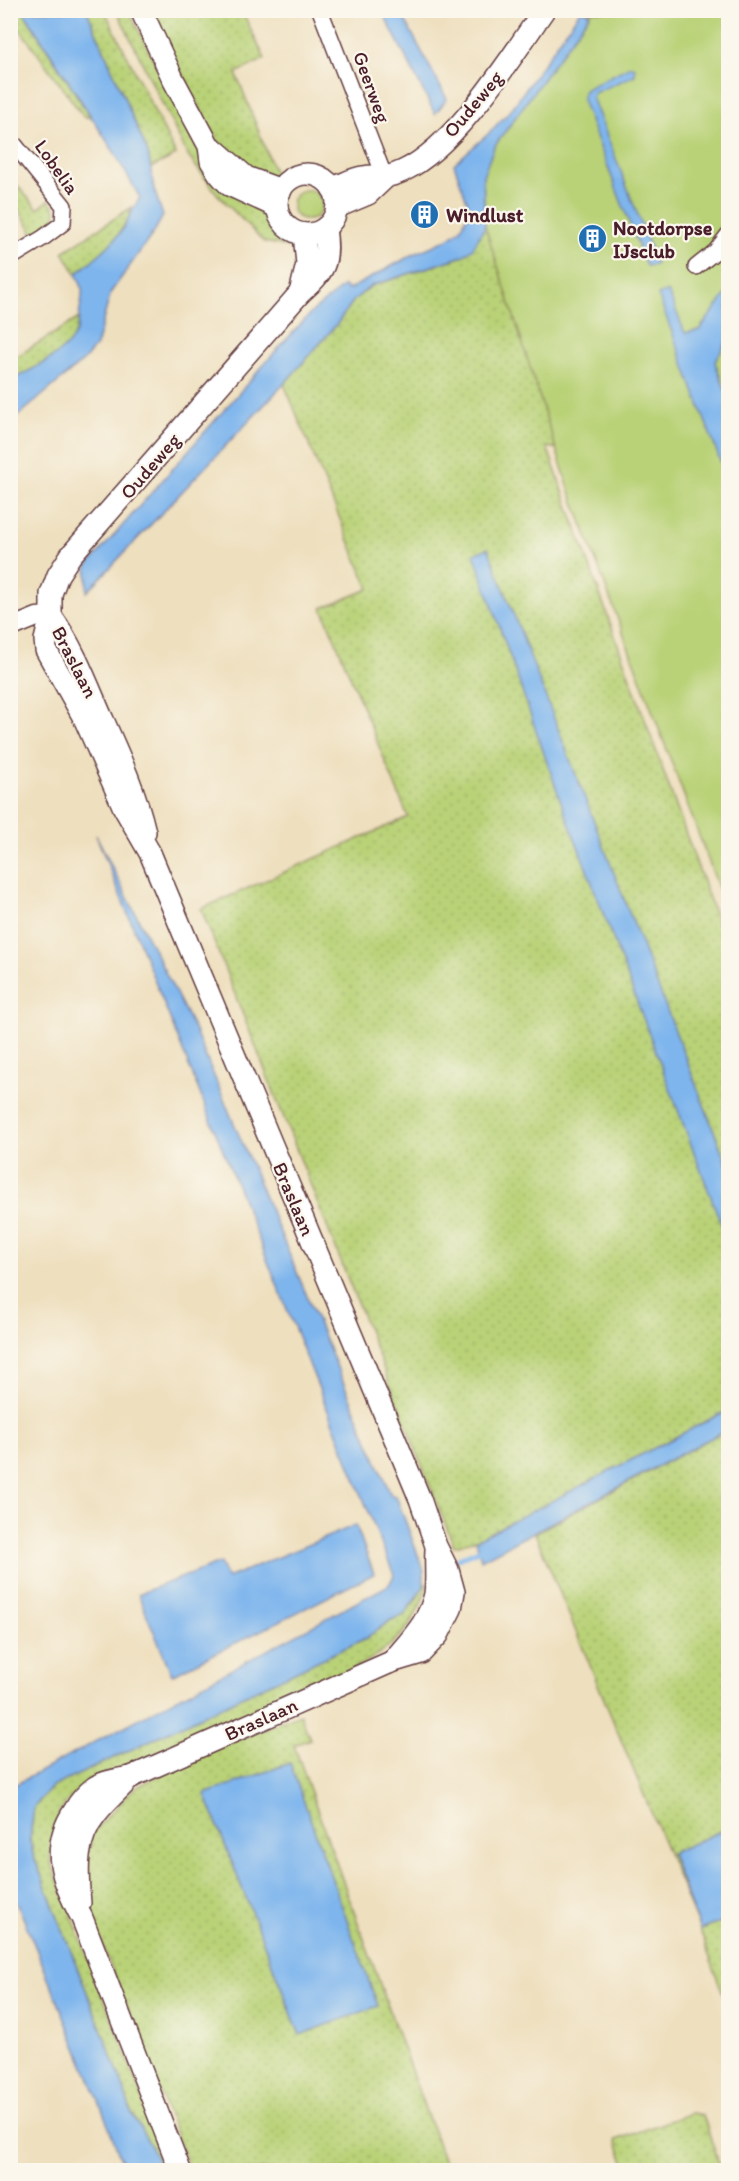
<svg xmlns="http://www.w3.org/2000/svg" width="739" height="2181" font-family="Itim,sans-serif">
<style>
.grass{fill:url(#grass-dots);stroke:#827851;stroke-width:1.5;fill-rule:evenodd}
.green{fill:#b9d277;stroke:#827851;stroke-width:1.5}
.water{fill:#7eb5ed;stroke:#646a8c;stroke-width:1.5}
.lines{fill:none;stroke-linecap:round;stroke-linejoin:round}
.stream{stroke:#7eb5ed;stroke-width:5}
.minor-casing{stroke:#633c41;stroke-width:18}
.tertiary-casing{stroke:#633c41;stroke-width:21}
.secondary-casing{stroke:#633c41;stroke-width:24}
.minor{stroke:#fff;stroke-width:15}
.tertiary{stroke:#fff;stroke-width:18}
.secondary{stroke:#fff;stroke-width:21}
.labels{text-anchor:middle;stroke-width:4.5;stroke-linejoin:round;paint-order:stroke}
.street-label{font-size:20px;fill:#4a1f2b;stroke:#fbf7ec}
.poi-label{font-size:20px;font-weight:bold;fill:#4a1f2b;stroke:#fbf7ec;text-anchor:start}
</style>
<defs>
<pattern id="grass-dots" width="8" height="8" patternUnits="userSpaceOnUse" patternTransform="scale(1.5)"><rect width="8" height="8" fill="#b9d277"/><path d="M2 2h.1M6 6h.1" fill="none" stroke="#a1b467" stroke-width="1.8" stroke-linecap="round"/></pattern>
</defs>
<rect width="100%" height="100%" fill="#fbf7ec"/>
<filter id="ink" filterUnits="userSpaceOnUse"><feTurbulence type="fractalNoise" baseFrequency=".0167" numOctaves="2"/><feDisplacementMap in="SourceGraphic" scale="12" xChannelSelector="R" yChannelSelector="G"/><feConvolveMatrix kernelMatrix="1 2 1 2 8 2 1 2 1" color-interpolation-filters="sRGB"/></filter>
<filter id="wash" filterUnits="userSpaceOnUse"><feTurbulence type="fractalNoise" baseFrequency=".008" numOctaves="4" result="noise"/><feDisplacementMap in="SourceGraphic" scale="24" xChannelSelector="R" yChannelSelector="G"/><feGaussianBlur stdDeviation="1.35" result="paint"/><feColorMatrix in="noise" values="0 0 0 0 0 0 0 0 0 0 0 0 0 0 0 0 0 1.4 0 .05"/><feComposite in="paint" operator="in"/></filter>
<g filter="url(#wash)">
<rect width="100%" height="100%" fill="#eedfbe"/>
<g class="grass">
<polygon points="10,11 23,11 91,118 83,116 11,17"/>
<polygon points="87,11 105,11 176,155 151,168 148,153"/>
<polygon points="117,11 129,11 212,175 268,213 276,227 295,248 264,242 218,195 188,156"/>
<polygon points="149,11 242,11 265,59 236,73 276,176 266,176 231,158 215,137"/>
<polygon points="585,11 619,11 600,456 547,447 728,951 728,1410 476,1540 454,1546 201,909 408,817 322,608 369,589 284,384 337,324 354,300 371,286 463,256 485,226 483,176 590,14"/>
<polygon points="15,183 38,209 49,200 56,211 55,222 34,235 11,196 11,187"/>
<path d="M132,207c-8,30 -33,48 -56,67l-13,-22z"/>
<path d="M79,318c-1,8 -3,16 -7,23 -9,13 -46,31 -61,40v-24l3,1z"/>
<polygon points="728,1429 728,1828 671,1853 700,1930 728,1919 728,2008 700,1930 535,1533"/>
<path d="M424,1584h3c-4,19 -13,37 -27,52 -27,28 -68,43 -103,58 -48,21 -98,42 -147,62 -27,11 -59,21 -80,43 -17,18 -21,39 -19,63l120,308h-10l-12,-27 -18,-31 -11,-35 -87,-223 -3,-15 4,-32 18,-20 314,-149 25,-18 13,-5 13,-17z"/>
<path d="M300,1714l10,25 -16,6 153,425h-257l-99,-255 -8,-41 10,-42 40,-43 54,-28zM290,1763l10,272 -95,-241z"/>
<polygon points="691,2113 703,2115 721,2170 627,2170 616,2140"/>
</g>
<g class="green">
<polygon points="592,11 728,11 728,905 722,897 568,486 485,226 483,176 494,147"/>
<circle cx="307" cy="205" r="15"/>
</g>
<g class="water">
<path d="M23,11h64l61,142 6,36 9,27 -9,16 -43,60 -15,54 -12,14 -73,62v-41c20,-12 56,-27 65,-49 3,-7 3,-16 4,-23 3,-14 4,-22 -4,-35 17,-15 36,-28 48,-47 6,-10 9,-20 16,-29l-26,-46z"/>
<polygon points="382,11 400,11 447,99 435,114"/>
<polygon points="580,11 585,11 590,14 494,147 483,176 485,226 473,248 463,256 371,286 354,300 337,324 284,384 87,592 87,566 283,343 314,310 344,286 348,290 412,255 448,239 460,230 470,210 454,164 487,135 511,110"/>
<polygon points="630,66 635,68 635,75 594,93 592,97 656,262 655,265 646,266 582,100 584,90"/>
<polygon points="668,291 685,333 699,330 728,292 728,339 715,362 728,397 728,482 658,295"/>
<polygon points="488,548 728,1167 728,1242 560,799 474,554"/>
<polygon points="96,835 195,1031 391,1495 396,1496 424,1571 424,1586 404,1615 391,1620 366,1638 52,1787 34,1807 30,1839 33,1854 120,2077 131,2112 149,2143 161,2170 125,2170 99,2101 11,1888 11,1787 389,1585 394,1575"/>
<polygon points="728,1410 728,1429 481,1560 476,1540"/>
<polygon points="356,1525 374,1574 172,1675 138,1594 220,1563 227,1578"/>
<polygon points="290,1763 378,2006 300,2035 205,1794"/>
<polygon points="728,1828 728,1919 700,1930 671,1853"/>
</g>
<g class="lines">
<polyline class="stream" points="458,1559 485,1547"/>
</g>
</g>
<g filter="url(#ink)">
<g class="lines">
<defs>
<g id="minor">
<polyline points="320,10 385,178"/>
<polyline points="10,139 64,206 63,223 43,238 10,258"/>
<polyline points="696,267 716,251 728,235"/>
</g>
<polyline id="tertiary" points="10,628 37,617 51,616"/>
<g id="secondary">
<polyline points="141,10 174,81 209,146 211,161 219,174 229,185 277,207"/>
<polyline points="214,149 246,177 281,190"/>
<circle cx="307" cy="204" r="30"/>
<path d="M332,188c10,-3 21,-10 31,-11 16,-3 22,3 40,-6 53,-25 107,-112 141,-161"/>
<polyline points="337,207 368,194 385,178"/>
<polyline points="300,293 307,264 304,234"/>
<path d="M51,616c21,29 34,62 48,95 18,40 36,78 46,121"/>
<path d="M392,1662c17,-21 38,-41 43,-68 2,-14 0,-30 1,-44"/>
<path d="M80,1903c-3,-32 -5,-63 16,-89 9,-12 24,-25 35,-37"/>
<path d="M180,2170l-98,-252c-20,-37 -33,-69 -8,-107 5,-9 13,-18 21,-24 9,-6 25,-8 36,-10l260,-115 30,-9 17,-18 13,-26 3,-17 -6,-22 -12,-24 -16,-47 -270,-646 -26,-45 -39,-88 -39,-70 -1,-10 6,-24v-22l7,-19 13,-20 229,-262c25,-22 30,-30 25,-65"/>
</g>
</defs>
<use href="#minor" class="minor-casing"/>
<use href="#tertiary" class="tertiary-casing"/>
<use href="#secondary" class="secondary-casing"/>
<use href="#minor" class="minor"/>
<use href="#tertiary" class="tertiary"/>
<use href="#secondary" class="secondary"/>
</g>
</g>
<defs>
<symbol id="building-disc" viewBox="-11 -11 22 22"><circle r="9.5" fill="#1f6fb2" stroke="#fbf7ec"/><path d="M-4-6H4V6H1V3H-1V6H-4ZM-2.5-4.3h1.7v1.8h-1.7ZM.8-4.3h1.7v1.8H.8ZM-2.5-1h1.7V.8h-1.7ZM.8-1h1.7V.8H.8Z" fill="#fff"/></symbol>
</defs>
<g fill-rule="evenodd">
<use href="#building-disc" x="408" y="198" width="33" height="33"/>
<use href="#building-disc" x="576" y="222" width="33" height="33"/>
</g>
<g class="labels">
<g class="street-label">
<text transform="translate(372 87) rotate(70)" y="7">Geerweg</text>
<text transform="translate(473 104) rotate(-50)" y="7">Oudeweg</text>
<text transform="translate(57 167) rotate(55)" y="7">Lobelia</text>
<text transform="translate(150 466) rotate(-49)" y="7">Oudeweg</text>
<text transform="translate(75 662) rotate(63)" y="7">Braslaan</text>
<text transform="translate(294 1199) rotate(67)" y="7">Braslaan</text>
<text transform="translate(261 1719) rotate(-24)" y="7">Braslaan</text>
</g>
<g class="poi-label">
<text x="446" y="222">Windlust</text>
<text x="613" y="235">Nootdorpse<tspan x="613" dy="23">IJsclub</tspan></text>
</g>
</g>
<rect width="739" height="2181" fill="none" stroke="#fbf7ec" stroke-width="36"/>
</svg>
